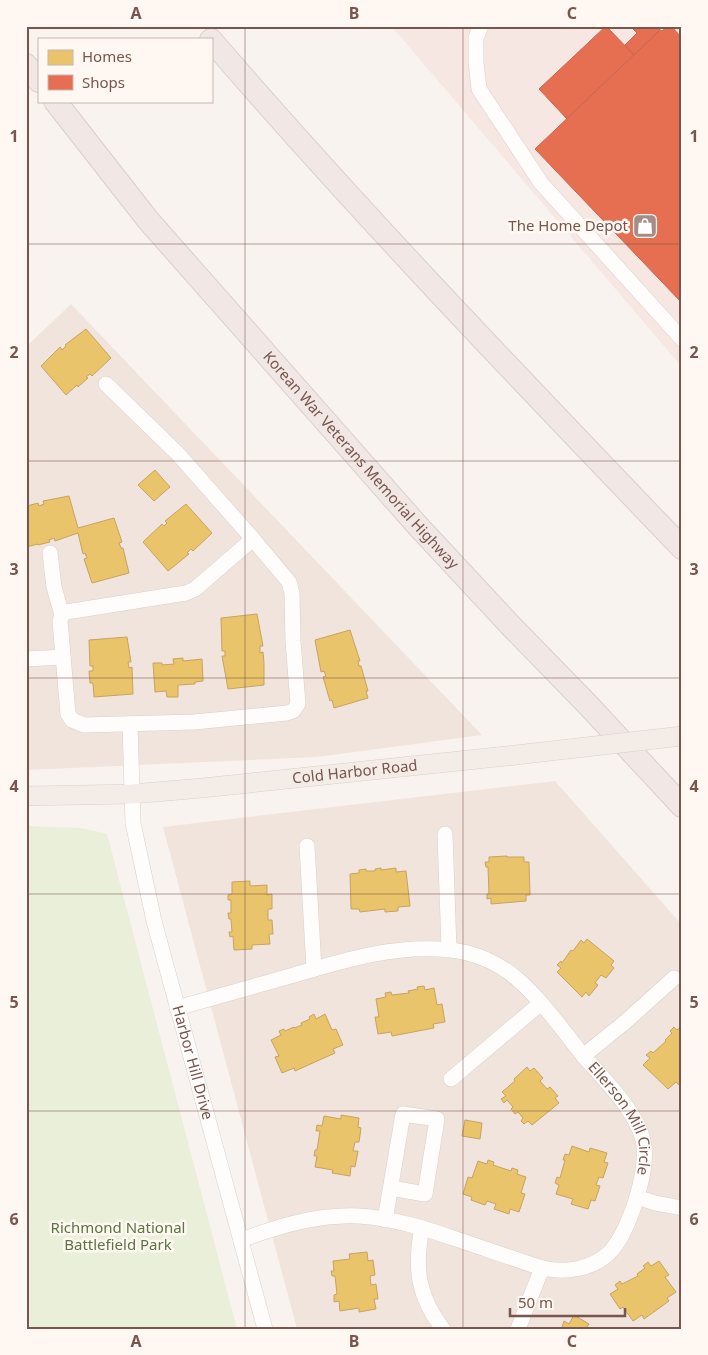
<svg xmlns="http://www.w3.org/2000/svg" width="708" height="1355" font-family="'Noto Sans',sans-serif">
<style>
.residential{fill:#f1e4dc}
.commercial{fill:#f7e7e3}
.green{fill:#e9efd9}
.homes{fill:#e9c46a;stroke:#c7a361}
.shops{fill:#e76f51;stroke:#c66750}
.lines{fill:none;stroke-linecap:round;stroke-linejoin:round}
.minor-casing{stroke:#d8cfca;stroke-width:16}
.major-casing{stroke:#dacfcb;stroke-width:20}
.highway-casing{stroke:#dacfcb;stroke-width:24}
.minor{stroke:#fefdfc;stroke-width:15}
.major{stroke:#f3ece7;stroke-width:19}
.highway{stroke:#f1e8e6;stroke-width:22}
.major-bridge-casing{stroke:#dacfcb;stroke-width:20;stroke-linecap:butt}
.major-bridge{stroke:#f3ece7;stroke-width:19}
.grid{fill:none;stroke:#78554d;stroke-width:1;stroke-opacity:0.55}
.labels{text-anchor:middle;stroke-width:5;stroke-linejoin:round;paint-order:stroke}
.poi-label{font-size:15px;fill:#78554d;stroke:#fff7f1;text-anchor:end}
.street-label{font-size:15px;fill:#78554d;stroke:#fff7f1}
.park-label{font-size:15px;fill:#5b7741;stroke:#fff7f1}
.neatline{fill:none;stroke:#78554d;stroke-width:2}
.grid-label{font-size:16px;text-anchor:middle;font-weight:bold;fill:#78554d}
</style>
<rect width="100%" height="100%" fill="#f8f3ee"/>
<g class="residential">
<polygon points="71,304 482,735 317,757 26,770 26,347"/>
<polygon points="555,781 682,925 682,1329 297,1329 163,827"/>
</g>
<polygon class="commercial" points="394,26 682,26 682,367 393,28"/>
<polygon class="green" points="26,826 82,828 107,834 237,1329 26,1329"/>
<g class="homes">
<polygon points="86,329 111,358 92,376 90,374 86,377 88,378 78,387 77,385 66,395 41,366 60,347 62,350 66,346 65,345"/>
<polygon points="155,470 170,487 154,501 138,485"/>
<polygon points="69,496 78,528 114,518 122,542 119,543 121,548 123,548 129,573 92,583 84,559 87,558 85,553 83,554 78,533 55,541 54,538 49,540 50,542 38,545 38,544 26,547 27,506 38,503 39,506 44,504 43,501"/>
<polygon points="186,504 212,533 193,551 191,549 187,553 189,554 168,571 143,542 162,524 164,526 167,523 165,521"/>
<polygon points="257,614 263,646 260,646 260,653 263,652 264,663 264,685 228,689 222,656 225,656 225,651 222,651 221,618"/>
<polygon points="350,630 360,661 358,661 359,666 361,666 368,691 366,691 368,698 334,708 332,700 330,701 323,677 326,676 324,671 321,672 315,640"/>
<polygon points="127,637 131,662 128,662 129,668 132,667 133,694 94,697 93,683 90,683 89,671 93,671 93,666 90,666 89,640"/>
<polygon points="183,658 183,661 202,659 203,681 195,682 195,684 178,685 178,697 167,697 166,691 155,692 153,663 162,663 162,665 174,664 173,659"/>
<polygon points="507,856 507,857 524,857 524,862 529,862 530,895 526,895 526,901 491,904 491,898 487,899 487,894 489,894 488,867 486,867 485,862 489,862 489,857"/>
<polygon points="381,868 381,870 396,868 396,872 406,871 410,906 398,907 398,911 385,912 385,909 360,912 359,909 351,909 350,874 359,873 359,870 366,869 366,871 375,871 375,869"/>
<polygon points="250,881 250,886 267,885 267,895 272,894 272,909 268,909 268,920 272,920 273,934 269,934 270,944 252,945 252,949 234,950 233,936 230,937 229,932 232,932 231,919 229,919 228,913 231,913 231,900 228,900 228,895 232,894 232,882"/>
<polygon points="587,939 614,961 611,965 614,968 606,978 601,975 595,983 598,985 589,996 586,992 582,997 557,972 561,968 557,965 561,961 562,963 571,950 573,951 581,940 584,943"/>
<polygon points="424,986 425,990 434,988 437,1005 442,1004 445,1022 433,1024 434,1028 392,1036 391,1032 378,1034 375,1017 379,1017 376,999 386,997 385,993 391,992 392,995 409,993 408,991 418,989 417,987"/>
<polygon points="314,1014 316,1019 325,1014 332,1030 336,1029 343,1045 333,1049 335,1053 295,1071 294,1068 282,1073 275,1057 279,1056 271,1040 281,1035 279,1031 284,1029 285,1031 294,1027 294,1028 302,1025 301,1023 310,1019 309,1017"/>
<polygon points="682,1026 682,1082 679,1085 676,1082 668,1089 643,1065 650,1058 646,1055 651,1051 653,1053 666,1041 665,1040 672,1033 670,1031 674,1027 677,1030"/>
<polygon points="527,1067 530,1071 534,1068 543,1078 540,1081 547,1089 550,1087 558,1096 555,1098 559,1103 532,1125 528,1121 524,1124 521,1121 523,1118 518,1112 515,1114 511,1109 513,1107 507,1100 504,1103 501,1099 506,1096 502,1092 515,1081 514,1079"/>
<polygon points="341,1115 359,1118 358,1127 361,1128 359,1142 355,1142 353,1151 358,1151 355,1167 351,1166 350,1176 332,1173 333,1170 315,1167 317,1156 314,1156 315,1150 317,1150 320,1131 316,1131 317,1125 322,1126 324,1116 341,1119"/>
<polygon points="465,1120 482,1123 480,1139 462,1136"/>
<polygon points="572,1146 589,1152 590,1148 607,1153 604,1162 608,1163 603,1178 599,1177 596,1185 600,1186 595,1201 591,1200 588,1209 571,1204 573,1199 556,1194 559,1185 555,1183 557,1177 560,1178 565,1160 563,1160 565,1154 569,1155"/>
<polygon points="488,1160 494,1162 493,1165 511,1171 512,1168 518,1170 517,1174 526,1177 521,1193 525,1194 519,1212 510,1209 509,1214 494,1209 496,1204 487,1201 485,1205 471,1200 472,1197 463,1194 468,1177 472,1178 478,1161 487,1164"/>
<polygon points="367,1252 368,1261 373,1260 375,1275 370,1276 371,1285 376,1284 378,1299 374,1299 376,1309 359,1312 359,1308 340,1311 339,1301 334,1302 334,1295 337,1294 335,1276 332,1276 331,1271 334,1271 333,1261 350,1259 349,1254"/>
<polygon points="659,1261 669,1275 665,1277 676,1292 667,1298 669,1301 644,1319 642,1315 633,1321 623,1307 620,1309 610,1294 618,1289 615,1285 620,1281 622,1284 638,1276 637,1274 645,1268 643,1266 648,1262 651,1266"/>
<polygon points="574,1315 589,1324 587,1327 589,1329 564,1329 562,1327 564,1321 569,1324"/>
</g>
<g class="shops">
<polygon points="606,26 634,55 567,119 539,89"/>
<polygon points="630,26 657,26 660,30 634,55 625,45 637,33"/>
<polygon points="668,26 671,26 682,38 682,303 535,149 660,30 662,31"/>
</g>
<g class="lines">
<defs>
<g id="minor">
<polyline points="481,26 476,38 476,62 479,89 541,183 682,339"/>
<polyline points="106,384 178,454 253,539 289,582 292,593 293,641 298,704 293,711 287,713 194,722 84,725 72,720 68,714 60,621 62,615 66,612 186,593 195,589 253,539"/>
<polyline points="50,553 54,587 62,615"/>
<polyline points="26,659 63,657"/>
<path id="s1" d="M130,724l3,99 21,98 111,408"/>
<polyline points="445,834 449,949"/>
<polyline points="307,846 314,969"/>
<path id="s2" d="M177,1008c39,-11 78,-22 117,-33 50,-15 103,-31 156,-25 23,2 47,12 65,27 26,22 46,51 67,77 20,24 54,56 61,86 7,28 -14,93 -34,113 -18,17 -45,20 -67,15 -28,-9 -56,-19 -83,-28 -32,-11 -66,-22 -100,-24 -41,-2 -80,10 -118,24"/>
<polyline points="583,1056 624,1023 674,978"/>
<polyline points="451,1079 541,1003"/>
<polyline points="637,1197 655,1203 682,1208"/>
<polyline points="385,1220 403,1114 437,1119 425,1194 391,1188"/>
<path d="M422,1228c-8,40 -4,69 21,101"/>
<polyline points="518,1329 542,1268"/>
</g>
<g id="major">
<path id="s3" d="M26,796l106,-2 70,-6 314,-33"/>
</g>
<g id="highway">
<path d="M211,40c151,175 311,341 471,508"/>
<polyline points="26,65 39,81"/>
<path id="s4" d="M55,101l93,119 269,305 94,101 77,79 94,101"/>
</g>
</defs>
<use href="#minor" class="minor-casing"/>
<use href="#major" class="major-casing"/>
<use href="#highway" class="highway-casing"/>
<use href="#minor" class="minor"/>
<use href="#major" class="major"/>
<use href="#highway" class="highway"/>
<defs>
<polyline id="major-bridge" points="516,755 682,736"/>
</defs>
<use href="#major-bridge" class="major-bridge-casing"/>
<use href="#major-bridge" class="major-bridge"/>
</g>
<path class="grid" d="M245,26v1303M463,26v1303M26,244h656M26,461h656M26,678h656M26,894h656M26,1111h656"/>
<defs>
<symbol id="shop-square" viewBox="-11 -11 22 22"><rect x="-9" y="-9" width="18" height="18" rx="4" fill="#a58c85" stroke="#fff7f1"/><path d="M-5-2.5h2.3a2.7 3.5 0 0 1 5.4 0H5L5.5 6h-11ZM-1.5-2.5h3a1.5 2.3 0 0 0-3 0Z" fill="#fff"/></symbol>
</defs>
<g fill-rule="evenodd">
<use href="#shop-square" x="631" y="212" width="28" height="28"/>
</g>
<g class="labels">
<g class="poi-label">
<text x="628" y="231">The Home Depot</text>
</g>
<g class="street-label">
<text dy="5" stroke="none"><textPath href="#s4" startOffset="472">Korean War Veterans Memorial Highway</textPath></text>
<text dy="5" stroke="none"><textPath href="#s3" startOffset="330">Cold Harbor Road</textPath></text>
<text dy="5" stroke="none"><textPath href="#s1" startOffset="346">Harbor Hill Drive</textPath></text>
<text dy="5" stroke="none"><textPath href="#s2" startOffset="532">Ellerson Mill Circle</textPath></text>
</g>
<g class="park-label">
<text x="118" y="1233">Richmond National<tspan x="118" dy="17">Battlefield Park</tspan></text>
</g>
</g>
<rect width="708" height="1355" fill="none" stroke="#fff7f1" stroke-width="55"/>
<rect x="38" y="38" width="175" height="65" fill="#fff7f1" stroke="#c9b6af"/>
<rect x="48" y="50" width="25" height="15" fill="#e9c46a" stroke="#c9b6af"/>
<text x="82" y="62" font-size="15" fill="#78554d">Homes</text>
<rect x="48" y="75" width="25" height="15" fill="#e76f51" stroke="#c9b6af"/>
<text x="82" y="88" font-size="15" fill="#78554d">Shops</text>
<path d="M510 1308v8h115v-8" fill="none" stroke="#78554d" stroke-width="2.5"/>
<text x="518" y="1308" font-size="15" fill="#78554d" stroke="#fff7f1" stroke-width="4" paint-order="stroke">50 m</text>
<rect x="28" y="28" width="652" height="1300" class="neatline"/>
<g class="grid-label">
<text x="136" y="19">A</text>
<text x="354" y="19">B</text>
<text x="572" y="19">C</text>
<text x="14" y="142">1</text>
<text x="694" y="142">1</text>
<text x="14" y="358">2</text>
<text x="694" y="358">2</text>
<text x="14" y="575">3</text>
<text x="694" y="575">3</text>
<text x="14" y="792">4</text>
<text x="694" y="792">4</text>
<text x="14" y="1008">5</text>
<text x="694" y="1008">5</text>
<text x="14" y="1225">6</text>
<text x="694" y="1225">6</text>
<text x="136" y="1347">A</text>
<text x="354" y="1347">B</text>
<text x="572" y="1347">C</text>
</g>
</svg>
